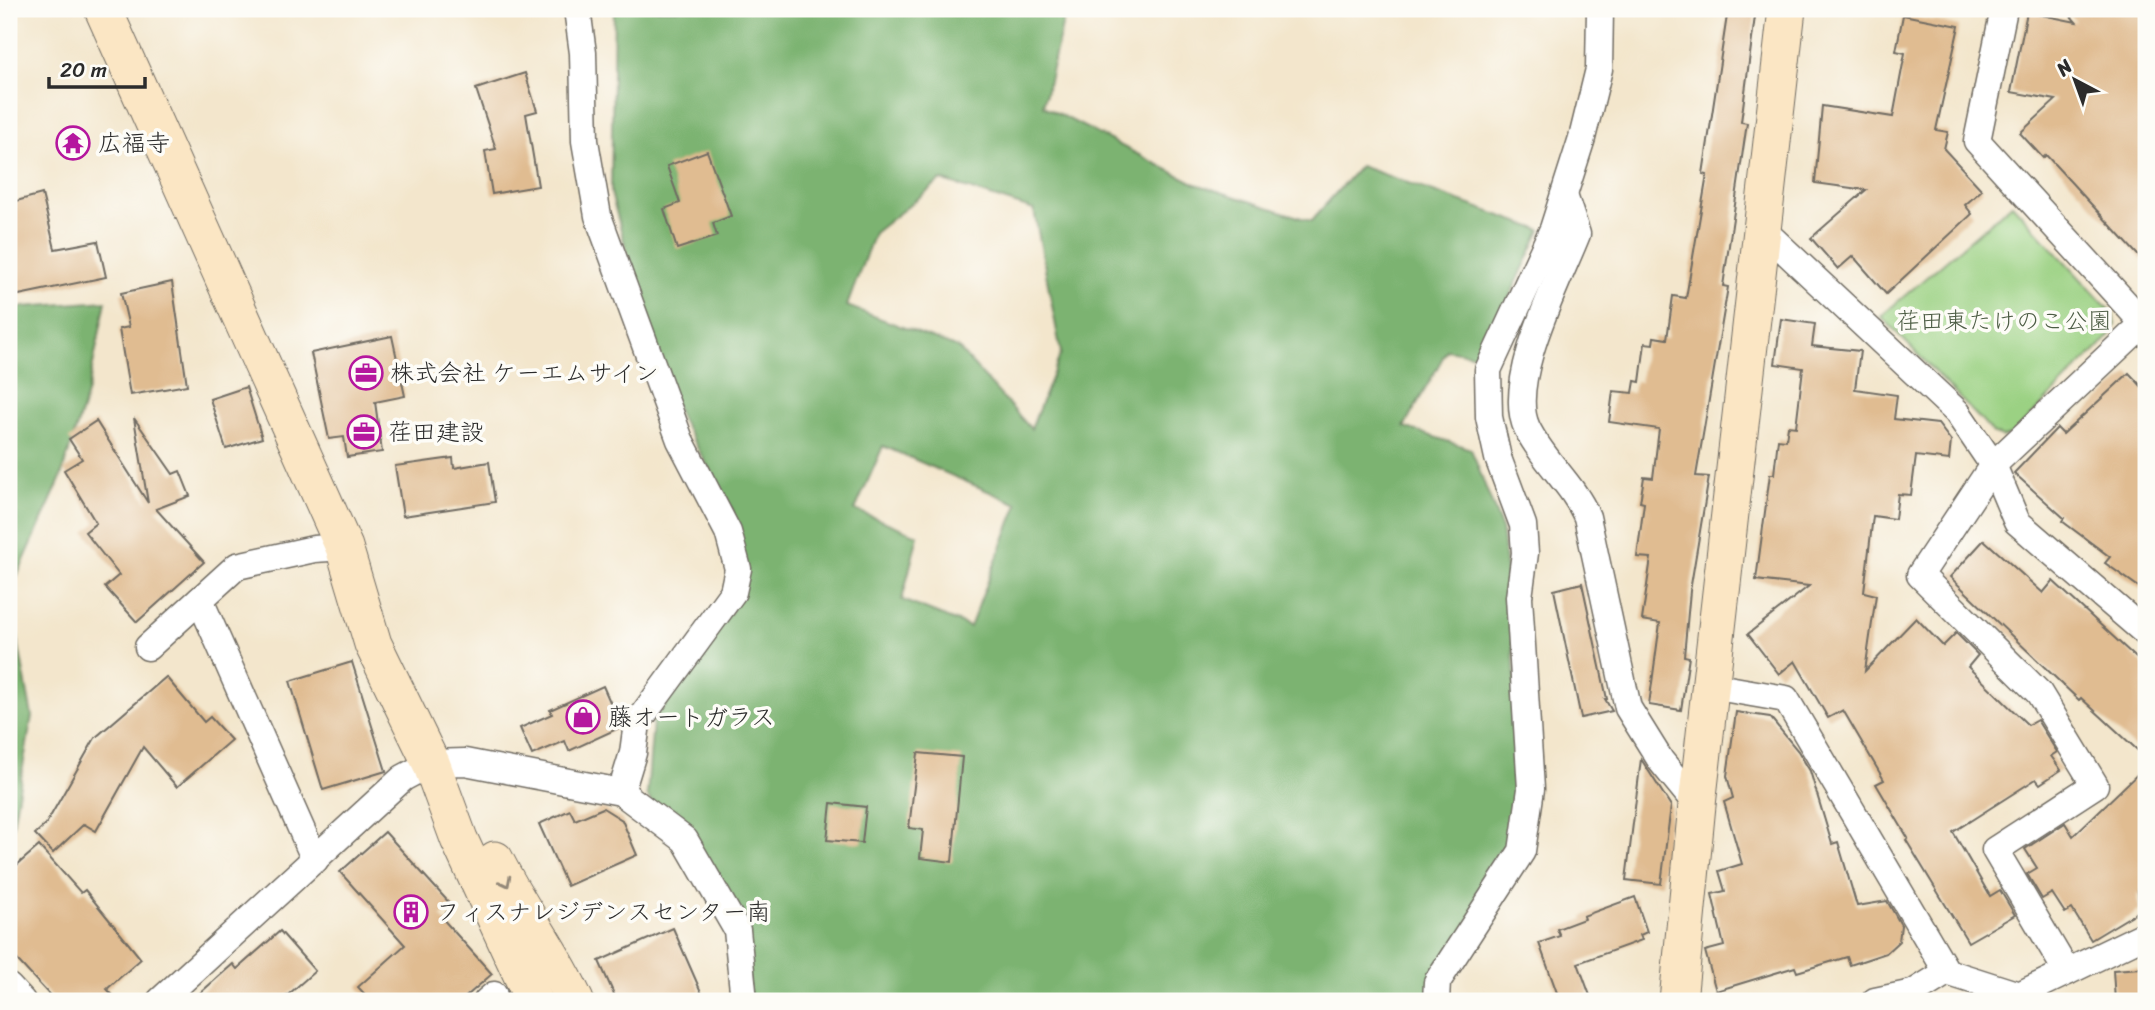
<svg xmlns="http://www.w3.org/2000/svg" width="2155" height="1010" font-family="Sriracha,'Klee One',sans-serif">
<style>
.green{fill:#9bd183;stroke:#637e57;stroke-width:2}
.forest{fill:#7cb371;stroke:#546f4e;stroke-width:2;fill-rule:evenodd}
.building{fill:#e0bc91}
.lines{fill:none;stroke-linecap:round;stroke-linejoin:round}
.street-casing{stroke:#716c63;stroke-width:29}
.secondary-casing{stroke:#716c63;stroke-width:39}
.street{stroke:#fff;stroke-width:26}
.secondary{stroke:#fbe6c4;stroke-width:37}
.oneway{stroke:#938878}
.labels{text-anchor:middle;stroke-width:7;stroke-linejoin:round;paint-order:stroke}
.poi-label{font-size:24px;fill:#2b2b2b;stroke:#fdfcf7;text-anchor:start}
.park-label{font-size:24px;fill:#4d5d45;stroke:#fdfcf7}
</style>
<rect width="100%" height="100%" fill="#fdfcf7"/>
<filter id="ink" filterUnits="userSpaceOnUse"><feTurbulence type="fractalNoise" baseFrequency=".0143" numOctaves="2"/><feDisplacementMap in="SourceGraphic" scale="14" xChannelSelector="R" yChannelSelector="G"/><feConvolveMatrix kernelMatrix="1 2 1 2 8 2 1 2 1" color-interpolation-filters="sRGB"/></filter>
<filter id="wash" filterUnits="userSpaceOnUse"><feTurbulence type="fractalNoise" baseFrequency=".00686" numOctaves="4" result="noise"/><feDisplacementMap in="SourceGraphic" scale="28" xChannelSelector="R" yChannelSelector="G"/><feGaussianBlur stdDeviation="1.57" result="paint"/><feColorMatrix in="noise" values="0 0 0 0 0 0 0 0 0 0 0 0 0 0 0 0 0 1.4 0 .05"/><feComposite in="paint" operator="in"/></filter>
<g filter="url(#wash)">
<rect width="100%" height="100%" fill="#f3e6cc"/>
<polygon class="green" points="2012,204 2113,314 2115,325 2109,337 2013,434 2003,437 1994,434 1881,316"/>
<g class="forest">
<path d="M614,9h452l-23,97 153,78 115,37 49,-55 181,64 -59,126 -35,-6 -43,77 67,22 30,78 10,84 10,172 -7,66 -86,152h-679l-3,-41 -99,-165 6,-74 81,-114 -1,-96 -52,-92 -28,-71 -42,-155zM941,180l93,30 27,143 -30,76 -73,-81 -111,-42 27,-73zM883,446l135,58 -48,123 -68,-27 16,-65 -63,-25z"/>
<polygon points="106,301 87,394 60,480 9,594 32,716 12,829 9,832 9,308"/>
</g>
<g id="blocks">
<g class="building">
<polygon points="1728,9 1756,9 1741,122 1747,123 1723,286 1728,287 1696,476 1709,477 1690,591 1684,656 1689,657 1681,710 1649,705 1660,623 1642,620 1651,558 1637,557 1644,503 1640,502 1644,477 1653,478 1659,429 1609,422 1613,391 1633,393 1635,381 1640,382 1645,343 1653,344 1654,337 1667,339 1673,296 1686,298 1707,175 1703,174"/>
<polygon points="2065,9 2146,9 2146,264 2046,155 2043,158 2020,133 2056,100 2011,92 2027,12 2076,22"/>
<polygon points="1903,15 1959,26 1936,130 1948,132 1944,149 1982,190 1965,205 1972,214 1886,294 1853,256 1838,269 1811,238 1866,190 1815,183 1822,106 1893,117 1905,53 1896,51"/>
<polygon points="525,73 537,111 526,114 538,186 492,194 485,151 496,149 476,89"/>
<polygon points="707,151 731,216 713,223 717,236 677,249 664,209 680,203 667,166"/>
<polygon points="42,194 55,249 98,241 106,277 9,297 9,203"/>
<polygon points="172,282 187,385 130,395 119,329 129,327 121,293"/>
<polygon points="1781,319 1815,324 1812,346 1860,351 1855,389 1897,395 1894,419 1938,424 1951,441 1949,460 1916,456 1911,495 1898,494 1895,519 1873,516 1864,592 1876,595 1865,671 1916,618 1943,646 1956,633 1978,655 1968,667 2028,725 2037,720 2057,752 2051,756 2061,770 2040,784 2036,779 1953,832 1990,896 2000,890 2015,915 1968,942 1906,840 1908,838 1876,784 1884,780 1843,710 1828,718 1795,661 1779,674 1748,634 1809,586 1756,580 1770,474 1774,474 1778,439 1786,440 1788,426 1796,427 1803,368 1775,364"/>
<polygon points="392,336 405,396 375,402 382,452 347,457 344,437 329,439 311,353"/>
<polygon points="2129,373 2146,391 2146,592 2105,563 2110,557 2062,521 2064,518 2014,473 2057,428 2063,434"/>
<polygon points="246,387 262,438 226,449 210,399"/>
<polygon points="134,418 173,474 180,471 190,496 156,509 204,562 137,622 105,587 119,575 85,532 96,523 64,470 82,459 69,439 96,421 148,503"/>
<polygon points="453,458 454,468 489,462 495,502 403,516 395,466"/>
<polygon points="1984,540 2043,593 2053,581 2146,667 2146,758 2081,698 2079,700 1950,577"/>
<polygon points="1582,583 1607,699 1605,699 1612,711 1581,718 1554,590"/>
<polygon points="352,662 386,771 323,790 290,681"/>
<polygon points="166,677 204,722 210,717 231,740 177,787 143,747 96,831 84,824 53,853 35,834 46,824 95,738"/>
<polygon points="603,686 621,727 569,751 565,741 532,755 520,728 552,714 550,710"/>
<polygon points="1736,712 1770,717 1798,751 1810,771 1832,844 1838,842 1857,906 1887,901 1901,925 1899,941 1886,953 1850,965 1847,957 1797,972 1795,967 1716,991 1705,951 1724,946 1712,894 1725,891 1719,871 1742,864 1724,802 1733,798 1727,776"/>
<polygon points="918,753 962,757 952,862 920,858 923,830 909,828"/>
<polygon points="1641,759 1671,806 1661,884 1626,880"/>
<polygon points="2146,766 2146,904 2138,892 2139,911 2091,940 2072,909 2065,913 2052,893 2042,899 2027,874 2037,868 2025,849 2065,823 2073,836"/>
<polygon points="831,803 866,807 862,843 827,840"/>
<polygon points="603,808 622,820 637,855 567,886 539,824 570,810 575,820"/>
<polygon points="385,832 453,907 441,917 492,974 461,1001 371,1001 358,987 405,945 340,872"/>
<polygon points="39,846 81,893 85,890 141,959 107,989 118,1001 55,1001 9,951 9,872"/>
<polygon points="1635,897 1647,932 1640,935 1642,940 1578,963 1592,1001 1560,1001 1539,943 1560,936 1557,929 1584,919 1583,916"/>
<polygon points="673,928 705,1001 617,1001 599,961"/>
<polygon points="280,931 315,971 281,1001 191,1001 233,964 237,969"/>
<polygon points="2142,968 2145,1001 2115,1001 2113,970"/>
</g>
</g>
</g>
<g filter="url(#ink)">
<use href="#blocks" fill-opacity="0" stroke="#716c63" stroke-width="2"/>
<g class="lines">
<defs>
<g id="street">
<polyline points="577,9 583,53 585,141 598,216 680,440 728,532 738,569 733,592 637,723 633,753 621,792"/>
<polyline points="2004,9 1977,141 2146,326"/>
<path d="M1564,195l13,39c-18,46 -72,148 -50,194 16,33 46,56 60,89l41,191 33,53 36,44"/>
<polyline points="1764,231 1957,412 1993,465 2017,522 2146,633"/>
<polyline points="200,600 315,860"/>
<polyline points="148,647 237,566 314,549 344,547"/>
<polyline points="1711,686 1786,699 1947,972"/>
<polyline points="2067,972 1995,850 2095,785 2039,693 1920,575 1993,465 2144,323"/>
<polyline points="9,987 22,1001"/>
<polyline points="160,1001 403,778 431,763 465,762 621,792 685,840 737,930 744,1001"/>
<polyline points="487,1001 494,995"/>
<polyline points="1436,1001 1437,982 1522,851 1531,789 1519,597 1525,553 1523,525 1498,458 1489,417 1488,370 1553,229 1582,138 1599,69 1600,9"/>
<polyline points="1875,1001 1913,993 1947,972 2019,995 2146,934"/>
</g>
<g id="secondary">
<polyline points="103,9 344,547 373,644 431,763 459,839 534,1001"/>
<path d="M495,860c24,49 57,91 80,141"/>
<polyline points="1678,1001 1697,805 1787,9"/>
</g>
</defs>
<use href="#street" class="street-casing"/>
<use href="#secondary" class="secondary-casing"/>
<use href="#street" class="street"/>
<use href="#secondary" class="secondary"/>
</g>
<defs><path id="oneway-chevron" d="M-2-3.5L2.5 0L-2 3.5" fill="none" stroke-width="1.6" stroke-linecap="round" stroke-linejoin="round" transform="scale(1.75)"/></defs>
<use class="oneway" href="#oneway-chevron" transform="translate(506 882) rotate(63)"/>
</g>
<defs>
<symbol id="temple-ring" viewBox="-11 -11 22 22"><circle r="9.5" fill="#fdfcf7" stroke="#b5179e" stroke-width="1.5"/><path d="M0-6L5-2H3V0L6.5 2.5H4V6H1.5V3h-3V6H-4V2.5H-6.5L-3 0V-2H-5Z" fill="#b5179e"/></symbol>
<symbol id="office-ring" viewBox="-11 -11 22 22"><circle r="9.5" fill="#fdfcf7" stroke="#b5179e" stroke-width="1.5"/><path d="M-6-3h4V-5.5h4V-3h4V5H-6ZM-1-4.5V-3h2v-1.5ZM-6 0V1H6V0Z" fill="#b5179e"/></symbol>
<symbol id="shop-ring" viewBox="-11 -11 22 22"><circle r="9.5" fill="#fdfcf7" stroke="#b5179e" stroke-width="1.5"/><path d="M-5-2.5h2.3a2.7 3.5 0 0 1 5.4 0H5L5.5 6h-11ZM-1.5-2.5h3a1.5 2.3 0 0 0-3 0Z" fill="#b5179e"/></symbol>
<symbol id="building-ring" viewBox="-11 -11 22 22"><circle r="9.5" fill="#fdfcf7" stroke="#b5179e" stroke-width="1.5"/><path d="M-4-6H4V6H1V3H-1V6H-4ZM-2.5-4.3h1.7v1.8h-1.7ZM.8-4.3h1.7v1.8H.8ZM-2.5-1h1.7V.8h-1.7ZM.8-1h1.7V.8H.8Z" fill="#b5179e"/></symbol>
</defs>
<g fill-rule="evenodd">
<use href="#temple-ring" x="54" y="124" width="38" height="38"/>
<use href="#office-ring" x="347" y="354" width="38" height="38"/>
<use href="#office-ring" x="345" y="413" width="38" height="38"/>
<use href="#shop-ring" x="564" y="698" width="38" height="38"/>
<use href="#building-ring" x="392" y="893" width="38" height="38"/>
</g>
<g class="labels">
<g class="poi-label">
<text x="98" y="151">広福寺</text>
<text x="390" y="381">株式会社 ケーエムサイン</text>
<text x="388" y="440">荏田建設</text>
<text x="608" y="725">藤オートガラス</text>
<text x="436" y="920">フィスナレジデンスセンター南</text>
</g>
<g class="park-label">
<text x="2004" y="329">荏田東たけのこ公園</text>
</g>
</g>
<rect width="2155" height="1010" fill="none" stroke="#fdfcf7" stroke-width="35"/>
<g transform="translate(2075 80) rotate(319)" stroke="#fdfcf7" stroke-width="5" paint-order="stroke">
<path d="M0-5L12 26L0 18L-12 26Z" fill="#2b2b2b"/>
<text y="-10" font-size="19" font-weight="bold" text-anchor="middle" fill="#2b2b2b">N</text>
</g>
<path d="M49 77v10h96v-10" fill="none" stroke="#2b2b2b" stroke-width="3.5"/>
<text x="60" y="77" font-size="21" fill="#2b2b2b" stroke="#fdfcf7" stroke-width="5" paint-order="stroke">20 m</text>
</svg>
